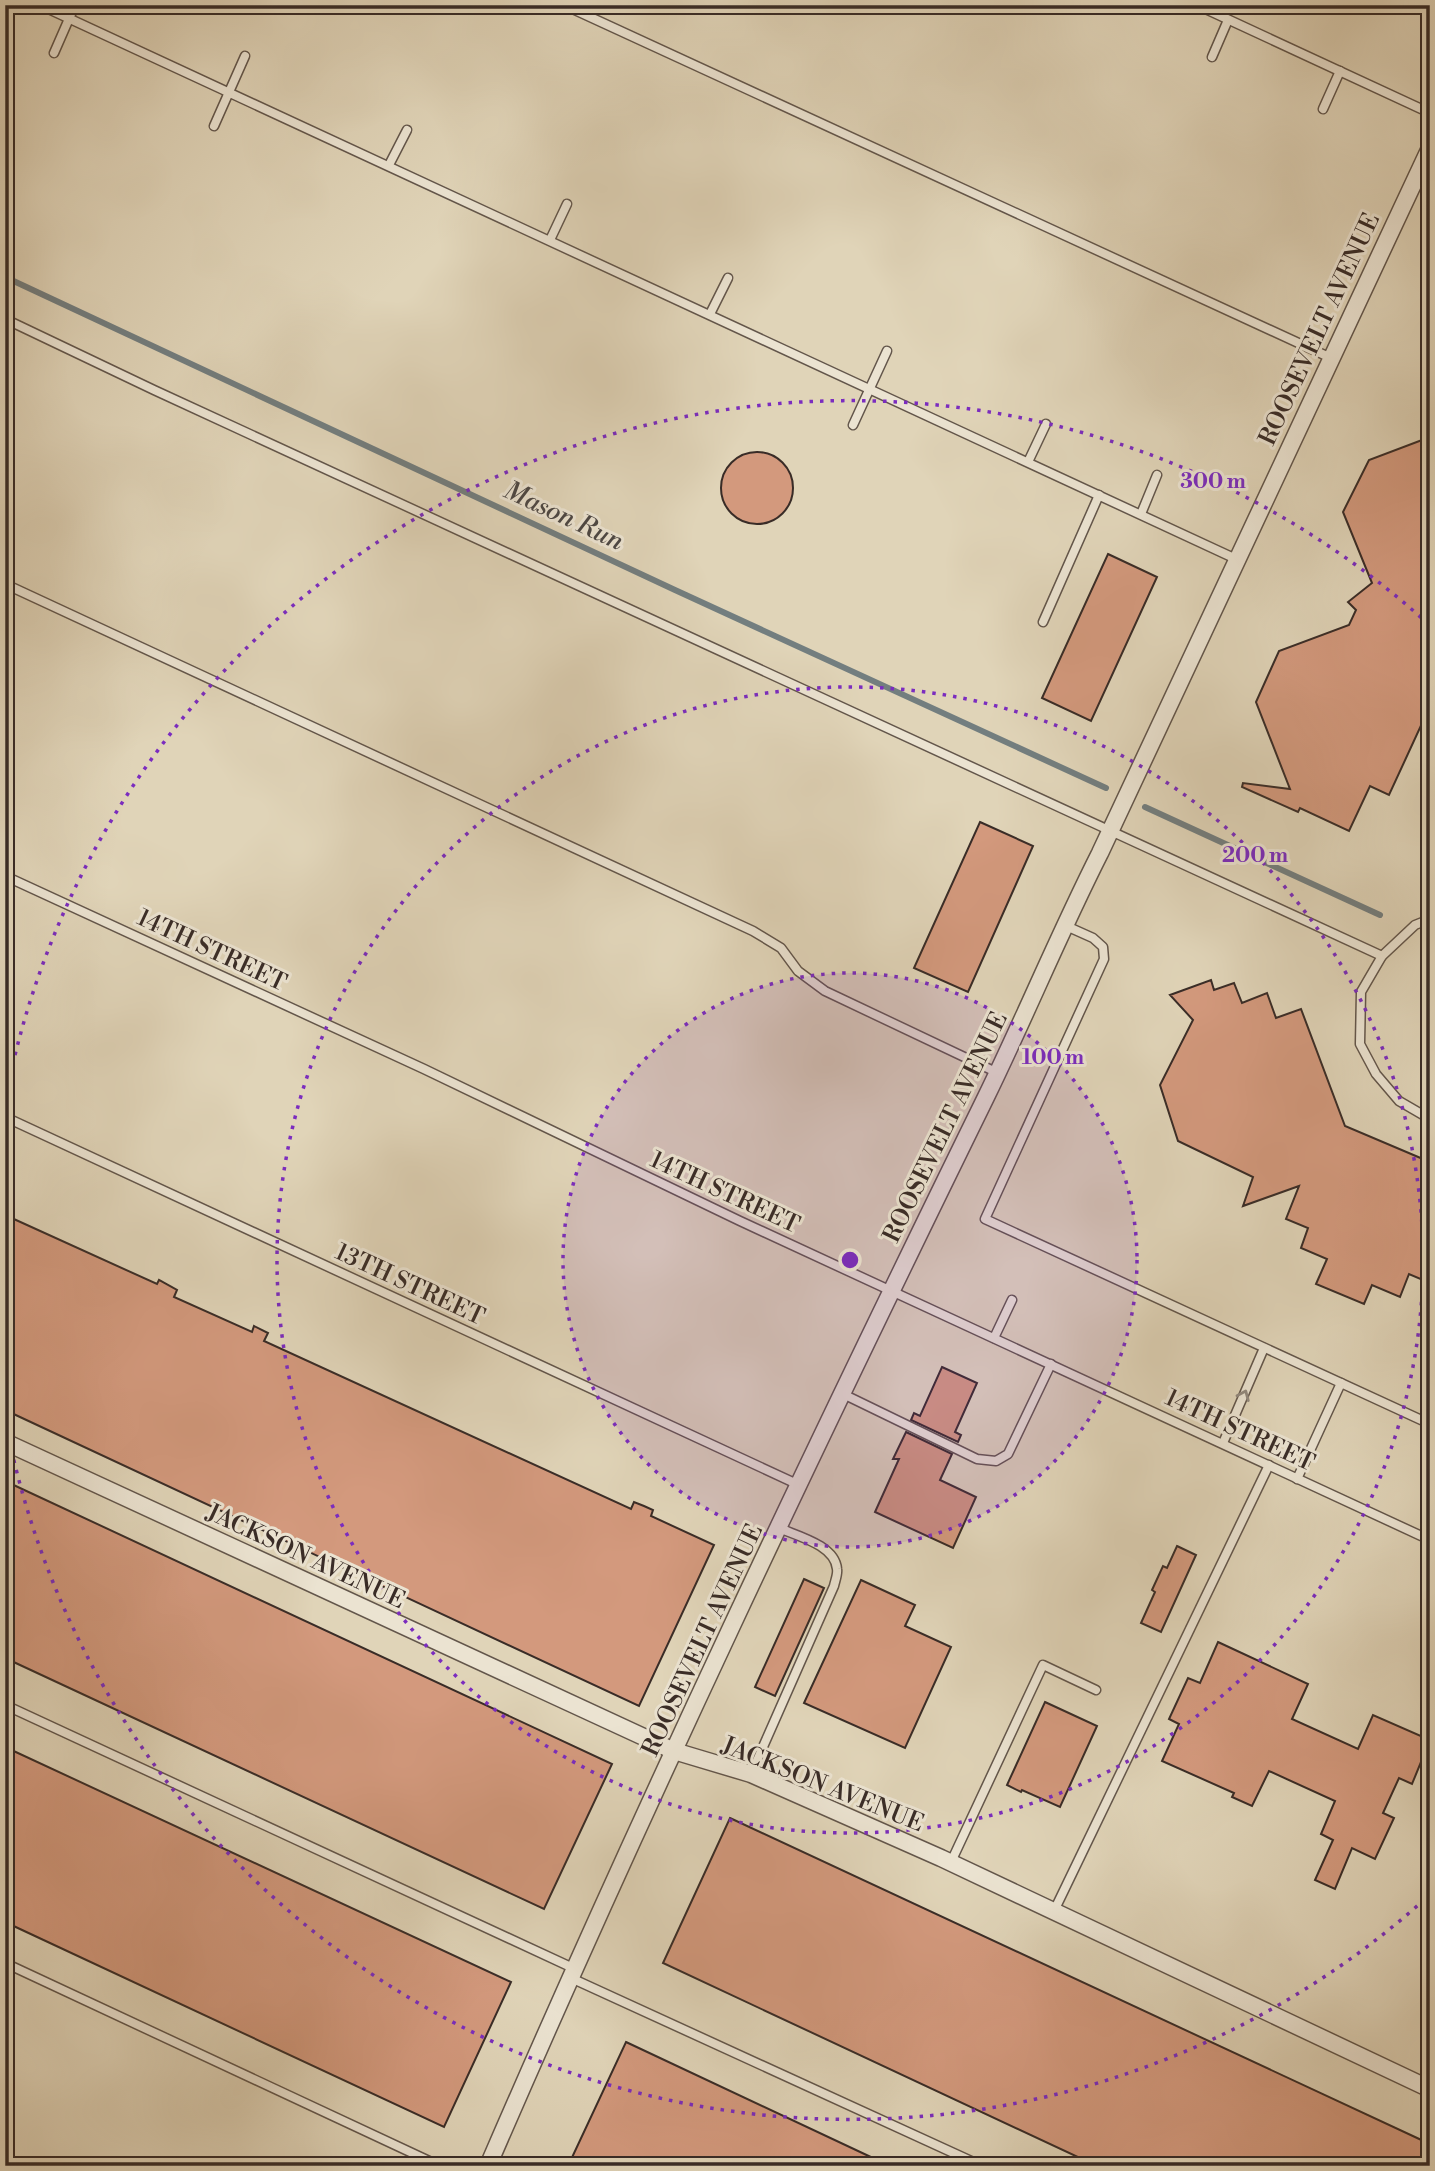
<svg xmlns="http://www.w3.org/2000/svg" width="1435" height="2171" font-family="'Libre Bodoni',serif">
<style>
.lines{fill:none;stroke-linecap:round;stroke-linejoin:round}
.stream{stroke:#737e7f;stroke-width:6}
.building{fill:#d3997d;stroke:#392c27;stroke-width:2}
.lane-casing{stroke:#63564b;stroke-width:11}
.street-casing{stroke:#63564b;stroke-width:19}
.lane{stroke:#ebe3d1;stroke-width:8}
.street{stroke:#ebe3d1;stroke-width:16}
.oneway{stroke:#92887c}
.ring{fill:none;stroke:#7b2cbf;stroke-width:3.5;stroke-dasharray:3.5 7}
.labels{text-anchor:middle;stroke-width:6;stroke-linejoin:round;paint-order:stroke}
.street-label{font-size:24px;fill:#392c27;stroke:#ebe3d1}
.water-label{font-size:26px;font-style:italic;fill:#4c4744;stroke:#ebe3d1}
.centre{fill:#7b2cbf;stroke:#ebe3d1;stroke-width:3.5}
.ring-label{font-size:21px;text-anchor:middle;font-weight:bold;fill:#7b2cbf;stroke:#ebe3d1;stroke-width:6;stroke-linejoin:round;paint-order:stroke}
</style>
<rect width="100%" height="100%" fill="#e0d4b8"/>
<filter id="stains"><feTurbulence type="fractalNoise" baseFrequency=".00286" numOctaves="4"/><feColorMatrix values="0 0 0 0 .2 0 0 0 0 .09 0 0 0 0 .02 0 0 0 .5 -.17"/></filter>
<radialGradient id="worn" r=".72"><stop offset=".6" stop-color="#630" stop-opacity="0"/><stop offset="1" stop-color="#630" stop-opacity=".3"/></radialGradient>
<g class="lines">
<g class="stream">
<polyline points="5,277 675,590 1106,788"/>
<polyline points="1145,807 1380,915"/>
</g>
</g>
<g class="building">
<polygon points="1430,437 1430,706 1389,795 1370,786 1349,831 1300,808 1298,812 1242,787 1243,783 1290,789 1256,702 1279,651 1349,625 1356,610 1348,602 1372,583 1343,512 1369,460"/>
<circle cx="757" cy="488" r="36"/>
<polygon points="1108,554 1157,577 1091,721 1042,698"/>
<polygon points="980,822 1033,846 968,992 914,968"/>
<polygon points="1211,980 1214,990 1234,983 1242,1003 1267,993 1276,1018 1301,1009 1345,1126 1430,1162 1430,1283 1409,1274 1400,1297 1372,1285 1364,1304 1316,1284 1327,1259 1301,1248 1308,1228 1286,1219 1299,1186 1243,1206 1253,1177 1178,1141 1160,1085 1193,1020 1170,995"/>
<polygon points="5,1215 157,1284 159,1280 177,1290 174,1297 252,1332 254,1326 268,1333 264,1341 631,1509 634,1502 644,1506 653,1510 651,1516 714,1545 639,1706 5,1410"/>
<polygon points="942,1367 977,1383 955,1432 961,1435 958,1442 911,1420 914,1413 920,1416"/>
<polygon points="906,1432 952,1454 940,1480 976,1497 953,1548 875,1512 899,1459 893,1459"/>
<polygon points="5,1481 612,1764 544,1909 5,1658"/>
<polygon points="1177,1546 1196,1555 1161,1632 1141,1623 1155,1592 1152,1590 1163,1566 1167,1568"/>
<polygon points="804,1579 824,1588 775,1696 755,1687"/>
<polygon points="861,1580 915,1605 905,1626 951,1647 905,1748 804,1703"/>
<polygon points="1218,1642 1308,1684 1292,1719 1358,1749 1373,1715 1430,1740 1412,1784 1399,1778 1383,1813 1394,1818 1375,1859 1352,1848 1335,1889 1315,1880 1333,1840 1321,1834 1335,1801 1269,1771 1252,1806 1232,1797 1234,1793 1162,1761 1179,1724 1169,1719 1188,1678 1200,1683"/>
<polygon points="1045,1702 1097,1726 1060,1807 1022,1790 1021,1792 1007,1785"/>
<polygon points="5,1747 511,1982 444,2127 5,1922"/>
<polygon points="730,1818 1430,2144 1430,2166 1097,2166 663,1963"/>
<polygon points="626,2042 890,2166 568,2166"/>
</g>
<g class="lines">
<defs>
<g id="lane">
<polyline points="40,5 1236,559"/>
<polyline points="564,5 1331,358"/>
<polyline points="1197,5 1430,113"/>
<polyline points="54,53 75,5"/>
<polyline points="1212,57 1228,20"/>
<polyline points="1323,109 1340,71"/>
<polyline points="214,126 245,56"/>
<polyline points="389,165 407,130"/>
<polyline points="550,240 567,204"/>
<polyline points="710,314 728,278"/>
<polyline points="5,319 154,390 1382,956"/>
<polyline points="853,425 887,351"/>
<polyline points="1028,462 1046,424"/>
<polyline points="1141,514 1157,475"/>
<polyline points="5,584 753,931 781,948 798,971 825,991 998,1073"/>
<polyline points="1043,622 1099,495"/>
<polyline points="5,876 424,1069 740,1221 1430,1540"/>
<polyline points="1430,919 1415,925 1382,956 1361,992 1360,1044 1376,1074 1399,1101 1430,1119"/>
<polyline points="1064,925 1093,938 1103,947 1104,959 985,1219 1430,1424"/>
<polyline points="5,1117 799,1485"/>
<polyline points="994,1338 1012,1300"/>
<polyline points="843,1394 977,1459 996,1461 1008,1454 1051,1364"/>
<polyline points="1223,1443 1264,1348"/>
<polyline points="1297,1479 1341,1383"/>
<polyline points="5,1705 573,1968"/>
<path d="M751,1774l83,-188c1,-5 4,-12 3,-17 -2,-24 -40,-33 -58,-41"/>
<polyline points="951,1862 1043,1665 1096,1690"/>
<polyline points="1054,1911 1269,1465"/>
<polyline points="5,1963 440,2166"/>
<polyline points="571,1978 982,2166"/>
</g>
<g id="street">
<polyline points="5,1442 674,1751 751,1774 941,1858 1430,2089"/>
<path d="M488,2166c156,-361 325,-716 498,-1069 39,-80 73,-163 114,-244l330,-705"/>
</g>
</defs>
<use href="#lane" class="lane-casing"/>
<use href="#street" class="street-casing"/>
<use href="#lane" class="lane"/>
<use href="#street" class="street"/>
</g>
<defs><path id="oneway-chevron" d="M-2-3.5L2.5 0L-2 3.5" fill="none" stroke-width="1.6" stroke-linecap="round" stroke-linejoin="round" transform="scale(1.75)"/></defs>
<use class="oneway" href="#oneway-chevron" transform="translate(1244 1395) rotate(-67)"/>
<circle cx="850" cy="1260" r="287" fill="#7b2cbf" fill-opacity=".12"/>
<g class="ring">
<circle cx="850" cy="1260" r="287"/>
<circle cx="850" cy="1260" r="573"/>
<path d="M1425 1899A860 860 0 0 1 6 1424M6 1096A860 860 0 0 1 1425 621"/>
</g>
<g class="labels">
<g class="street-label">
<text transform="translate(1319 329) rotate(-65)" y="8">ROOSEVELT AVENUE</text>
<text transform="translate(212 950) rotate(25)" y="8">14TH STREET</text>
<text transform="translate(945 1127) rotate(-64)" y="8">ROOSEVELT AVENUE</text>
<text transform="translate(725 1192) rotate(25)" y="8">14TH STREET</text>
<text transform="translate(410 1284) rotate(25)" y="8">13TH STREET</text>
<text transform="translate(1240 1430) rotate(25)" y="8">14TH STREET</text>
<text transform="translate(306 1556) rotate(25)" y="8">JACKSON AVENUE</text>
<text transform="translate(702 1640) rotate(-65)" y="8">ROOSEVELT AVENUE</text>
<text transform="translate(823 1784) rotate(22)" y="8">JACKSON AVENUE</text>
</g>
<g class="water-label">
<text transform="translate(564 515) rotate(25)" y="9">Mason Run</text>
</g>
</g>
<circle cx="850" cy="1260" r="10" class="centre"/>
<g class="ring-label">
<text x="1213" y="488">300 m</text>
<text x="1255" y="862">200 m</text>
<text x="1053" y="1064">100 m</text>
</g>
<rect width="1435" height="2171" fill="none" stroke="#e0d4b8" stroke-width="28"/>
<rect x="7" y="7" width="1421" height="2157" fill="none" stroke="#392c27" stroke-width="3.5"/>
<rect x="14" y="14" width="1407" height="2143" fill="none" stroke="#392c27" stroke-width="2"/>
<rect width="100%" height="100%" filter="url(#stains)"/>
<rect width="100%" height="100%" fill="url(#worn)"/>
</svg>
